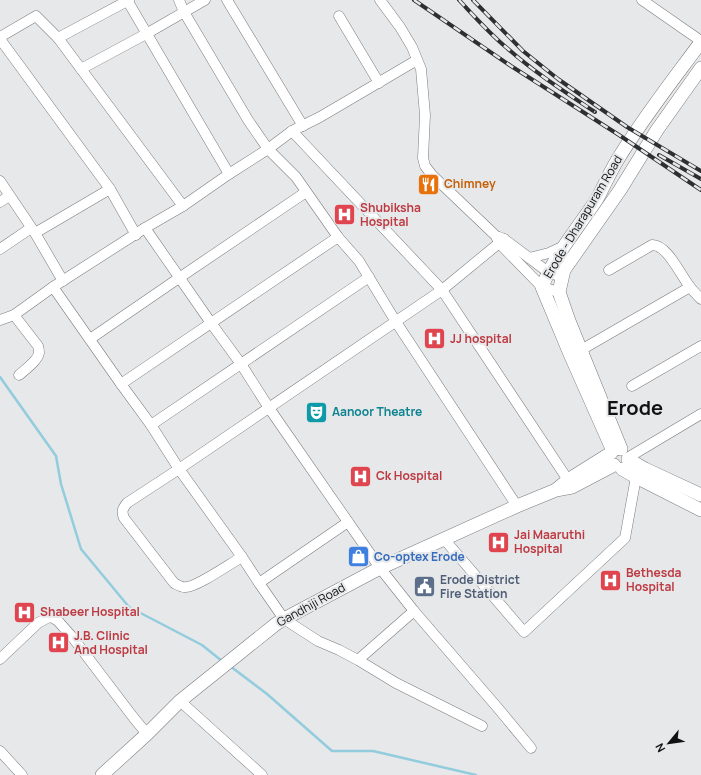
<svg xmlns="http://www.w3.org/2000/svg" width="701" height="775" font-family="Manrope,sans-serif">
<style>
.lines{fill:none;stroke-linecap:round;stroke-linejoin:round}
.stream{stroke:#92ccdd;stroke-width:2.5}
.minor-casing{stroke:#7a7b7e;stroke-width:11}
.major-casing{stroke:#7a7b7e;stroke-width:14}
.minor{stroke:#fff;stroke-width:10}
.major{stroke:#fff;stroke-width:13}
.rail-casing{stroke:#2d2f30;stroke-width:4}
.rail{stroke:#e6e8ea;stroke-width:2.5;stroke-dasharray:8;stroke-linecap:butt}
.labels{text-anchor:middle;stroke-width:4;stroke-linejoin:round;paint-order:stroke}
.food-label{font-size:12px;font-weight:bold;fill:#c56008;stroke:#e6e8ea;text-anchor:start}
.health-label{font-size:12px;font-weight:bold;fill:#be3a42;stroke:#e6e8ea;text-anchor:start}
.street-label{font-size:12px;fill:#101112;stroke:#e6e8ea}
.culture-label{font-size:12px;font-weight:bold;fill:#0d838f;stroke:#e6e8ea;text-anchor:start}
.shop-label{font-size:12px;font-weight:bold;fill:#366cbe;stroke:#e6e8ea;text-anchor:start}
.service-label{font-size:12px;font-weight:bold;fill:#4e5e75;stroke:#e6e8ea;text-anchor:start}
.town-label{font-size:20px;font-weight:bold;fill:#101112;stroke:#e6e8ea}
</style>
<rect width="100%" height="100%" fill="#e6e8ea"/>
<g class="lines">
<g class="stream">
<polyline points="0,377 56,456 61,484 81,549 129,607 202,645 222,661"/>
<polyline points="230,666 267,694 332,751 373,751 476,775"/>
</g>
<defs>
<g id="minor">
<polyline points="127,0 229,174"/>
<polyline points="179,0 184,12 248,120 268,149 296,177 338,237 359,261 396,322 517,506"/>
<polyline points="227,0 303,126"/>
<polyline points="380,0 400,27 412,47 421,69 425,115 423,158 425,166 432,175 496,236 499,243 542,287 559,292"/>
<polyline points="642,0 701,41"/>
<polyline points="339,16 379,83"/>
<polyline points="0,37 36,16 58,38 183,206"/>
<polyline points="58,38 129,0"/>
<polyline points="0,39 110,189 136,235"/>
<polyline points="81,69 146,34 205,0"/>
<polyline points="292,131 442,290 568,480"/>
<polyline points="0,181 35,233 63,281"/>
<polyline points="0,202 9,196"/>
<polyline points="145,228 211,323 241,364 269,408 380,568 414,611 497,707 531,748"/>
<polyline points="35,233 110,189"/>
<polyline points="499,237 504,239 548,272 562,277"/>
<polyline points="0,249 31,228"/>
<polyline points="529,258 549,253 564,246"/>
<path d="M609,270l43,-25c15,-1 29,31 38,42 3,4 7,8 11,12"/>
<polyline points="53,287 121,384 151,425 179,469 242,557 259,583 284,619 318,641 339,650 358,660 396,683 482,726"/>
<path d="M14,315l24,31c1,3 1,4 1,7 -1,7 -14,17 -20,22"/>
<polyline points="0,320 14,315 53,287 145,228 183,206 229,174 268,149 292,131 320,117 417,60"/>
<polyline points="90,339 179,278 306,192"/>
<polyline points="581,350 690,287"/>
<polyline points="121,384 338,237"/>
<polyline points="632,386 701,346"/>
<polyline points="151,425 369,277"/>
<polyline points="629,457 701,414"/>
<polyline points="444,539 524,632 625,538 636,477"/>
<path d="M242,557c-11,6 -45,30 -56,30 -4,1 -8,-2 -12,-4l-50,-65c-3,-7 -1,-10 3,-15l52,-34 263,-179 62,-51"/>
<polyline points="259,583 348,522"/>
<polyline points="0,659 38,623 49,617 53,618 58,621 73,638 133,717 147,734"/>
<polyline points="358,660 414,611"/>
<polyline points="180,701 262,775"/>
<polyline points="0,751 22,775"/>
</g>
<g id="major">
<polyline points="621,449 569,321 559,292 564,270 620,190 657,130 701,68"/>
<path d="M613,451l-43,-97 -28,-67c13,-33 36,-59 55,-88 7,-13 13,-27 21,-40 25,-41 55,-79 83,-117"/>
<polyline points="628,459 645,469 701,495"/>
<polyline points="622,469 636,477 701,510"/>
<polyline points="557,489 568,480 611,453"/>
<polyline points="102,775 147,734 180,701 276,624 284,619 380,568 517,506 556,490 572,487 614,465"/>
</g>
</defs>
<use href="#minor" class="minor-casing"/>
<use href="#major" class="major-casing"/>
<use href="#minor" class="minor"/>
<use href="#major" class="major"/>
<defs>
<g id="rail">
<polyline points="414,0 511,66 619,135 701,190"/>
<path d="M459,0c16,17 31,34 48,48 27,24 58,44 88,64"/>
<polyline points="473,0 523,51 558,79 627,127 701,171"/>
<polyline points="659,155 701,179"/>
</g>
</defs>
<use href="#rail" class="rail-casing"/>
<use href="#rail" class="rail"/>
</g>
<defs>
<symbol id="restaurant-square" viewBox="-11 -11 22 22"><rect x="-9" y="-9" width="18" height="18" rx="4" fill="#e8710a" stroke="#e6e8ea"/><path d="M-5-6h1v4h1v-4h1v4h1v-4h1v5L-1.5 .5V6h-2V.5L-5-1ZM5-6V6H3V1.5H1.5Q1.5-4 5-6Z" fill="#fff"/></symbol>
<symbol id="hospital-square" viewBox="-11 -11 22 22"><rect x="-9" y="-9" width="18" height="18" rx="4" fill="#e0444e" stroke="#e6e8ea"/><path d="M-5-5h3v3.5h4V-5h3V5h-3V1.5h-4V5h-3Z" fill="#fff"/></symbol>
<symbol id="theatre-square" viewBox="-11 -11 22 22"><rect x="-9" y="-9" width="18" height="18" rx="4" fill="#0f9aa8" stroke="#e6e8ea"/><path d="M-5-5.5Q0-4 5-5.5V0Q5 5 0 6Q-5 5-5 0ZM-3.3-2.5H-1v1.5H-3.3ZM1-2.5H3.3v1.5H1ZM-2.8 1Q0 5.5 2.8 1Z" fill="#fff"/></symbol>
<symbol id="shop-square" viewBox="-11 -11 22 22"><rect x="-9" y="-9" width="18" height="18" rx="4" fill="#3f7fe0" stroke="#e6e8ea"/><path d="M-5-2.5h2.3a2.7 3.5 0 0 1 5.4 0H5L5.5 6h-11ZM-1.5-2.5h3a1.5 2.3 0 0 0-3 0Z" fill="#fff"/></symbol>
<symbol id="civic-square" viewBox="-11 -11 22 22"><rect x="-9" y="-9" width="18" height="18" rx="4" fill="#5c6f8a" stroke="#e6e8ea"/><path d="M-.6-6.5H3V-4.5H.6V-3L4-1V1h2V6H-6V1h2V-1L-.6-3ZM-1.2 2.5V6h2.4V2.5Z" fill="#fff"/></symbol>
</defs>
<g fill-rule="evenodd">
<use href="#restaurant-square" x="416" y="172" width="25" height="25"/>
<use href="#hospital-square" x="332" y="202" width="25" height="25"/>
<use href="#hospital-square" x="422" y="326" width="25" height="25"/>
<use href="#theatre-square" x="304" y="400" width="25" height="25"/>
<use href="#hospital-square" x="348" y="464" width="25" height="25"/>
<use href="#hospital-square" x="486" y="530" width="25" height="25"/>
<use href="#shop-square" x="346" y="544" width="25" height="25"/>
<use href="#hospital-square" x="598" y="568" width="25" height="25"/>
<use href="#civic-square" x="412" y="574" width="25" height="25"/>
<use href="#hospital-square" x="12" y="600" width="25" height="25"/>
<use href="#hospital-square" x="46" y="630" width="25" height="25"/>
</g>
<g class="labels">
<g class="food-label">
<text x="444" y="188">Chimney</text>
</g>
<g class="health-label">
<text x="360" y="212">Shubiksha<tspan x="360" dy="14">Hospital</tspan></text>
<text x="450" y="343">JJ hospital</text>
<text x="376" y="480">Ck Hospital</text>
<text x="514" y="539">Jai Maaruthi<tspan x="514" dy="14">Hospital</tspan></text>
<text x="626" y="577">Bethesda<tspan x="626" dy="14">Hospital</tspan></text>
<text x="40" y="616">Shabeer Hospital</text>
<text x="74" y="640">J.B. Clinic<tspan x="74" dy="14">And Hospital</tspan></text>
</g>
<g class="street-label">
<text transform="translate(583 217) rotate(-59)" y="4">Erode - Dharapuram Road</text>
<text transform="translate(311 605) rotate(-29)" y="4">Gandhiji Road</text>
</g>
<g class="culture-label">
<text x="332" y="416">Aanoor Theatre</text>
</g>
<g class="shop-label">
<text x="374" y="561">Co-optex Erode</text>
</g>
<g class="service-label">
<text x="440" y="584">Erode District<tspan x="440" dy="14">Fire Station</tspan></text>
</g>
<g class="town-label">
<text x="635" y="415">Erode</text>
</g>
</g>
<g transform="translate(669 743) rotate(241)" stroke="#e6e8ea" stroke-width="3" paint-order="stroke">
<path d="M0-3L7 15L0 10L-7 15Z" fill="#101112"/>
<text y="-6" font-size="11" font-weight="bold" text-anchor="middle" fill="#101112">N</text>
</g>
</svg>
